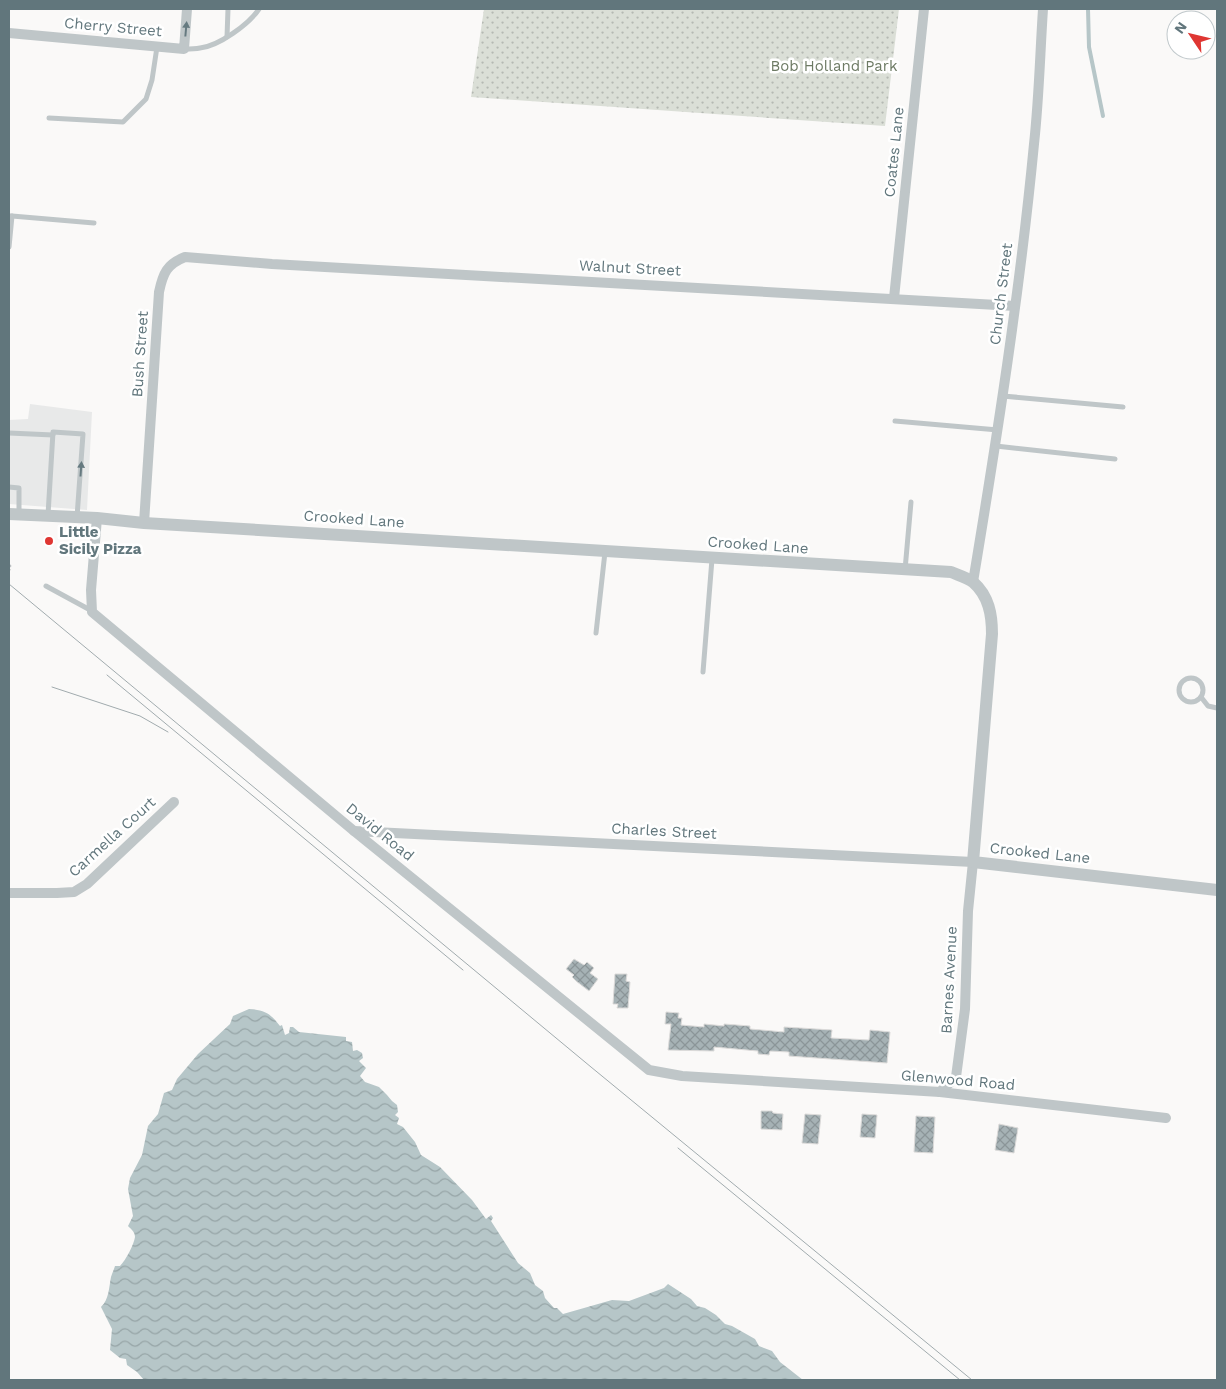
<svg xmlns="http://www.w3.org/2000/svg" width="1226" height="1389" font-family="'Work Sans',sans-serif">
<style>
.built{fill:#e8e9e9}
.park{fill:url(#park-dots)}
.water{fill:url(#water-waves)}
.lines{fill:none;stroke-linecap:round;stroke-linejoin:round}
.stream{stroke:#b6c6c8;stroke-width:4}
.building{fill:url(#building-cross-hatch);stroke:#dcdbda}
.path{stroke:#bcc0c2;stroke-width:2.5;stroke-dasharray:2.5 2.5;stroke-linecap:butt}
.service{stroke:#bfc6c8;stroke-width:5}
.minor{stroke:#bfc6c8;stroke-width:10}
.tertiary{stroke:#bfc6c8;stroke-width:12}
.tram{stroke:#a1abae;stroke-width:1}
.oneway{fill:#667a80}
.poi-dot{fill:#df3632;stroke:#fff;stroke-width:2}
.labels{text-anchor:middle;stroke-width:5;stroke-linejoin:round;paint-order:stroke}
.street-label{font-size:15px;fill:#61767c;stroke:#fff}
.park-label{font-size:15px;fill:#6d7a64;stroke:#fff}
.poi-label{font-size:15px;font-weight:bold;fill:#61767c;stroke:#fff;text-anchor:start}
</style>
<defs>
<pattern id="park-dots" width="8" height="8" patternUnits="userSpaceOnUse" patternTransform="scale(1.25)"><rect width="8" height="8" fill="#dbdfd7"/><path d="M2 2h.1M6 6h.1" fill="none" stroke="#b5b9b3" stroke-width="1.8" stroke-linecap="round"/></pattern>
<pattern id="water-waves" width="16" height="10" patternUnits="userSpaceOnUse" patternTransform="scale(1.25)"><rect width="16" height="10" fill="#b6c6c8"/><path d="M0 5q4-4 8 0t8 0" fill="none" stroke="#97a5a7"/></pattern>
<pattern id="building-cross-hatch" width="8" height="8" patternUnits="userSpaceOnUse" patternTransform="scale(1.25)"><rect width="8" height="8" fill="#a6b2b5"/><path d="M0 0l8 8M0 8l8-8" fill="none" stroke="#8b9598"/></pattern>
</defs>
<rect width="100%" height="100%" fill="#faf9f8"/>
<polygon class="built" points="30,404 92,412 87,510 9,504 9,420 28,419"/>
<polygon class="park" points="484,9 899,9 885,126 471,97"/>
<path class="water" d="M249,1009c16,1 21,4 31,17l2,-1 3,10 4,-2 1,-6h3l6,5 47,5v4l6,1 1,9 4,-1 5,3 1,5 -4,3 7,7 -6,8 5,6 14,5 8,8 5,6 5,4 1,7 -3,3 4,3 -2,6 6,3 12,15 6,13 19,12 32,33 14,19 5,-4 2,3 -2,3 27,42 12,10 5,12 8,6 2,7 9,10h3l6,6 49,-14 17,1 35,-13 4,-4 23,15 6,7 8,2 11,7 9,9 7,2 23,13 4,7 13,5 8,11 23,18h-659l-7,-8 -10,-7 -1,-6 -6,-1 -10,-8 2,-21 -11,-22c8,-7 8,-20 10,-30 1,-4 3,-7 4,-11h5c6,-6 14,-22 15,-29 0,-5 -4,-8 -7,-11l5,-10 -5,-27 2,-11 12,-23 6,-29 10,-12 6,-21 8,-3 5,-11 21,-25 32,-30 3,-8z"/>
<g class="lines">
<polyline class="stream" points="1088,9 1089,47 1103,116"/>
</g>
<g class="building">
<polygon points="574,959 584,965 587,962 594,968 590,973 598,979 589,991 576,981 572,977 574,975 566,969"/>
<polygon points="615,974 627,974 626,981 630,982 628,1008 617,1008 618,1004 613,1004"/>
<polygon points="666,1012 679,1013 678,1018 682,1018 681,1025 704,1027 704,1024 724,1026 724,1024 750,1026 750,1029 784,1032 784,1027 832,1030 831,1038 869,1040 870,1030 890,1032 887,1063 789,1056 789,1052 770,1051 769,1055 758,1054 758,1051 714,1047 714,1051 668,1050 671,1024 665,1024"/>
<polygon points="761,1111 772,1111 773,1113 783,1114 782,1130 761,1129"/>
<polygon points="805,1114 821,1115 818,1144 802,1143"/>
<polygon points="862,1114 877,1115 875,1138 860,1137"/>
<polygon points="916,1116 935,1117 933,1153 914,1152"/>
<polygon points="999,1124 1018,1128 1014,1153 995,1150"/>
</g>
<g class="lines">
<polyline class="path" points="9,565 11,567 9,570"/>
<g class="service">
<polyline points="227,37 228,9"/>
<path d="M184,49c6,0 11,0 16,-1 19,-2 49,-24 59,-39"/>
<polyline points="49,118 123,122 146,99 152,80 157,47"/>
<polyline points="9,216 12,216 9,247"/>
<polyline points="12,216 94,223"/>
<polyline points="1003,396 1123,407"/>
<polyline points="895,421 998,430"/>
<polyline points="9,433 53,435"/>
<polyline points="996,446 1115,459"/>
<polyline points="9,487 19,488 19,514"/>
<polyline points="48,515 53,432 83,434 77,517"/>
<polyline points="905,570 911,502"/>
<polyline points="46,586 92,611"/>
<polyline points="596,633 605,552"/>
<polyline points="703,672 712,559"/>
<circle cx="1191" cy="690" r="12"/>
<polyline points="1201,697 1208,706 1217,708"/>
</g>
<g class="minor">
<polyline points="9,33 184,49 187,9"/>
<polyline points="894,298 924,9"/>
<polyline points="97,518 91,590 92,612 354,831 649,1070 682,1076 940,1092 1166,1118"/>
<path d="M144,523l15,-231c4,-19 8,-28 26,-35l87,7 743,42"/>
<path d="M973,582c24,-145 47,-291 61,-438 5,-45 6,-90 9,-135"/>
<polyline points="354,831 973,862 968,911 965,1009 956,1077 940,1092"/>
<polyline points="9,893 57,893 74,892 87,884 174,802"/>
</g>
<path class="tertiary" d="M9,514l88,4 47,5 807,49c7,3 17,6 22,10 16,14 19,33 19,52l-19,228 244,28"/>
<g class="tram">
<polyline points="9,584 591,1067 972,1380"/>
<polyline points="107,675 463,970"/>
<polyline points="52,687 140,716 168,732"/>
<polyline points="678,1148 960,1380"/>
</g>
</g>
<defs><path id="oneway-solid" d="M-6-.8H1V-3.2L6.5 0L1 3.2V.8H-6Z" transform="scale(1.25)"/></defs>
<g class="oneway">
<use href="#oneway-solid" transform="translate(186 29) rotate(-85)"/>
<use href="#oneway-solid" transform="translate(81 469) rotate(-86)"/>
</g>
<circle class="poi-dot" cx="49" cy="541" r="5"/>
<g class="labels">
<g class="street-label">
<text transform="translate(113 27) rotate(5)" y="5">Cherry Street</text>
<text transform="translate(894 152) rotate(-84)" y="5">Coates Lane</text>
<text transform="translate(630 268) rotate(3)" y="5">Walnut Street</text>
<text transform="translate(1001 294) rotate(-83)" y="5">Church Street</text>
<text transform="translate(140 354) rotate(-86)" y="5">Bush Street</text>
<text transform="translate(354 519) rotate(4)" y="5">Crooked Lane</text>
<text transform="translate(758 545) rotate(4)" y="5">Crooked Lane</text>
<text transform="translate(664 831) rotate(3)" y="5">Charles Street</text>
<text transform="translate(380 832) rotate(39)" y="5">David Road</text>
<text transform="translate(112 837) rotate(-42)" y="5">Carmella Court</text>
<text transform="translate(1040 853) rotate(6)" y="5">Crooked Lane</text>
<text transform="translate(949 980) rotate(-87)" y="5">Barnes Avenue</text>
<text transform="translate(958 1080) rotate(5)" y="5">Glenwood Road</text>
</g>
<g class="park-label">
<text x="834" y="71">Bob Holland Park</text>
</g>
<g class="poi-label">
<text x="59" y="537">Little<tspan x="59" dy="17">Sicily Pizza</tspan></text>
</g>
</g>
<rect width="1226" height="1389" fill="none" stroke="#61767c" stroke-width="20"/>
<g transform="translate(1191 35) rotate(305)"><circle r="24" fill="#ffffff" stroke="#c0c8cb"/>
<path d="M0-4L9 19L0 12L-9 19Z" fill="#df3632"/>
<text y="-8" font-size="14" font-weight="bold" text-anchor="middle" fill="#61767c">N</text>
</g>
</svg>
